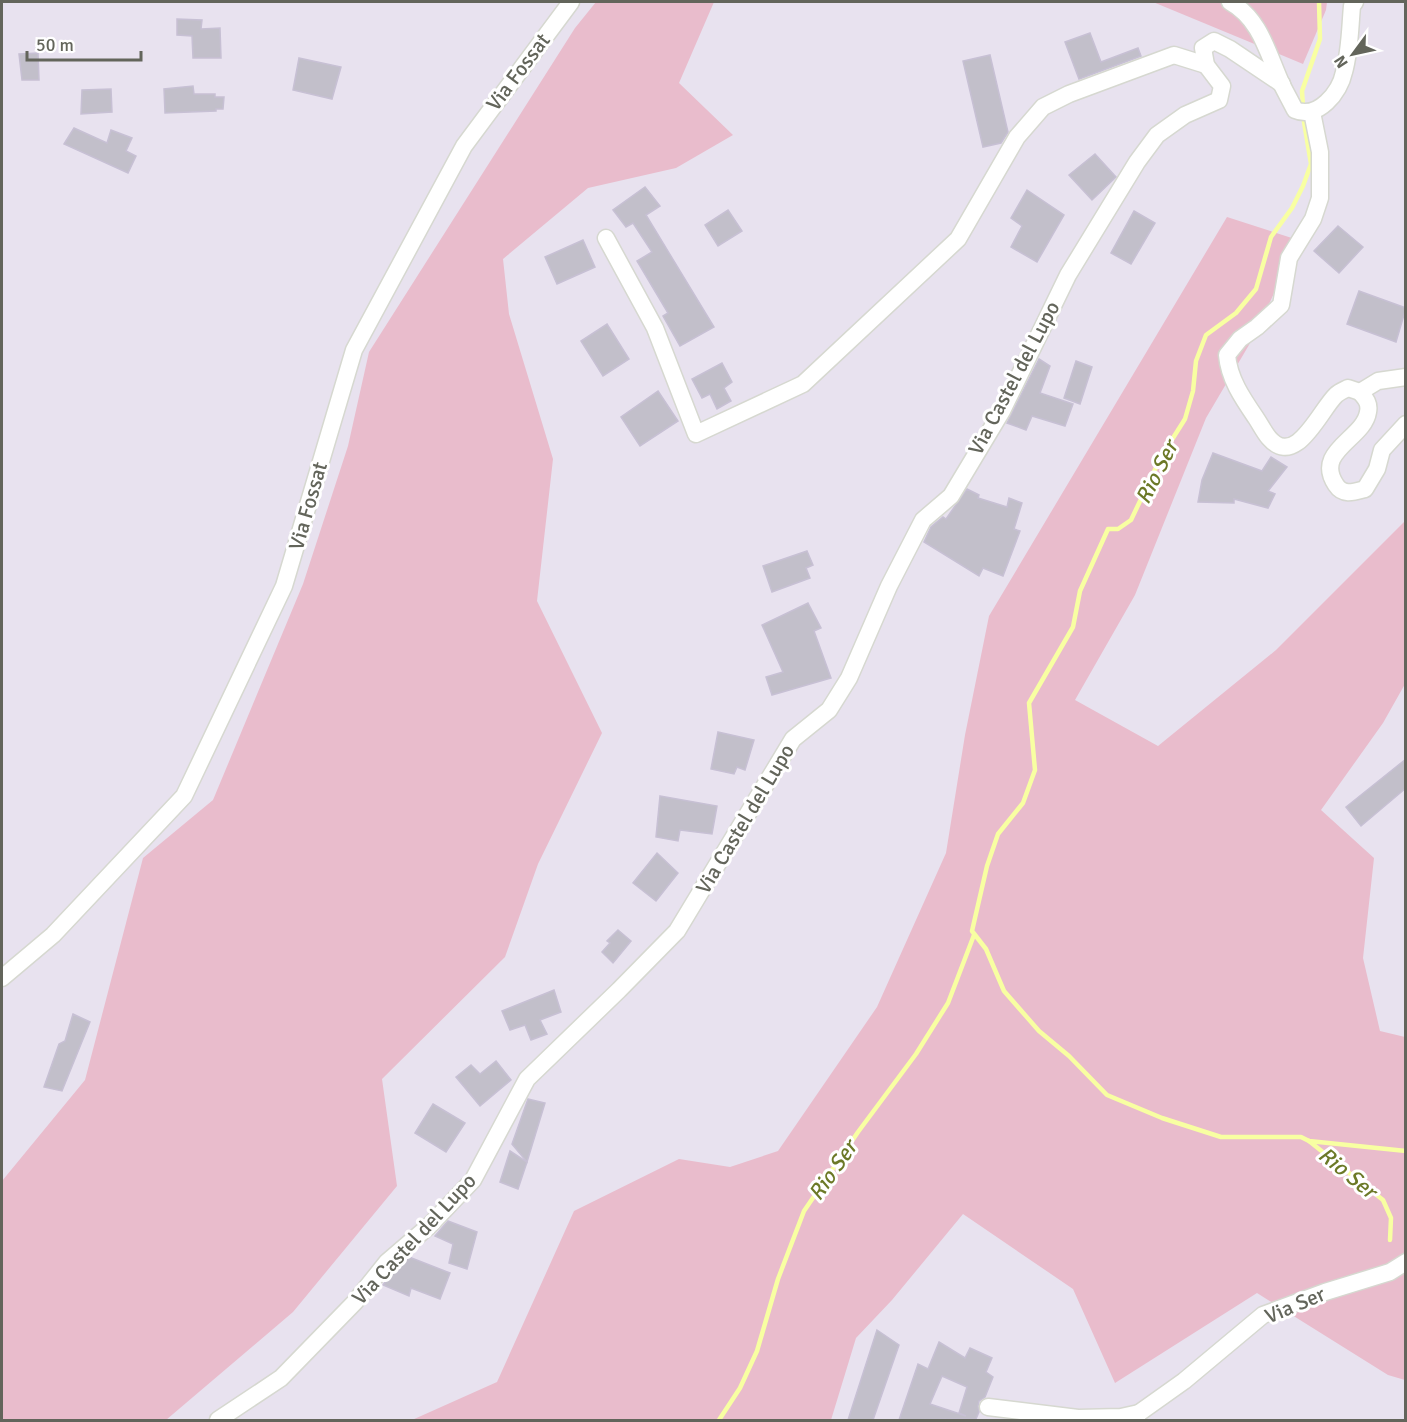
<svg xmlns="http://www.w3.org/2000/svg" width="1407" height="1422" font-family="Signika,sans-serif">
<style>
.green{fill:#e9bccc}
.lines{fill:none;stroke-linecap:round;stroke-linejoin:round}
.stream{stroke:#f8ffa2;stroke-width:4.5}
.building{fill:#c2bfca;stroke:#c7c0d4;stroke-width:1.5;fill-rule:evenodd}
.minor-casing{stroke:#d6d8d0;stroke-width:19}
.minor{stroke:#fff;stroke-width:16}
.labels{text-anchor:middle;stroke-width:6;stroke-linejoin:round;paint-order:stroke}
.street-label{font-size:21px;fill:#63655b;stroke:#fff}
.water-label{font-size:22px;font-style:italic;fill:#6c7927;stroke:#fff}
</style>
<rect width="100%" height="100%" fill="#e8e2ef"/>
<g class="green">
<polygon points="596,2 714,2 679,83 733,135 676,168 588,188 503,259 509,314 553,459 537,601 602,733 538,864 505,957 382,1079 397,1186 293,1312 166,1420 2,1420 2,1181 85,1080 143,858 213,800 303,584 348,446 369,352 575,28"/>
<polygon points="1153,2 1327,2 1326,10 1303,64"/>
<polygon points="1227,217 1298,240 1256,333 1206,418 1135,595 1075,700 1158,746 1276,650 1405,521 1405,684 1383,723 1321,810 1374,858 1363,958 1380,1031 1405,1037 1405,1380 1388,1375 1257,1293 1115,1383 1073,1289 963,1214 892,1300 856,1338 831,1420 412,1420 497,1382 574,1211 679,1159 730,1167 778,1151 877,1007 946,853 965,735 989,616"/>
</g>
<g class="lines">
<g class="stream">
<polyline points="1319,2 1320,39 1302,91 1304,122 1311,164 1303,186 1292,208 1271,237 1256,289 1236,313 1206,335 1196,361 1193,391 1185,419 1161,457 1131,520 1118,529 1108,529 1080,591 1073,627 1029,703 1035,770 1023,803 998,834 987,866 972,931 986,949 1004,991 1039,1031 1069,1056 1107,1095 1162,1118 1221,1137 1301,1137 1309,1141 1406,1151"/>
<polyline points="1309,1141 1383,1200 1391,1218 1390,1240"/>
<polyline points="719,1420 740,1388 757,1351 778,1279 804,1211 858,1132 916,1054 948,1003 974,935"/>
</g>
</g>
<g class="building">
<polygon points="177,19 202,20 201,29 220,28 221,58 193,58 192,36 177,35"/>
<polygon points="1090,33 1101,62 1138,48 1141,56 1079,79 1065,42"/>
<polygon points="38,53 39,80 22,80 19,54"/>
<polygon points="990,55 1008,132 1001,143 983,147 963,61"/>
<polygon points="299,58 341,67 332,99 293,90"/>
<polygon points="193,86 194,94 215,94 215,97 224,97 223,109 216,109 216,111 165,113 164,89"/>
<polygon points="111,89 112,112 81,114 82,90"/>
<polygon points="74,128 107,143 111,130 132,138 126,151 136,156 128,173 64,144"/>
<polygon points="1095,154 1116,177 1092,200 1069,175"/>
<polygon points="645,187 660,206 646,215 714,327 680,346 663,316 668,313 637,261 652,252 633,223 626,227 613,210"/>
<polygon points="1027,190 1064,215 1037,262 1011,247 1022,226 1011,218"/>
<polygon points="728,210 742,231 718,246 705,225"/>
<polygon points="1134,211 1155,223 1131,264 1111,253"/>
<polygon points="1338,226 1363,247 1339,273 1314,251"/>
<polygon points="583,240 595,267 557,284 545,257"/>
<polygon points="1359,291 1406,308 1396,342 1347,324"/>
<polygon points="607,324 629,359 603,376 581,341"/>
<polygon points="1039,359 1050,366 1040,393 1073,404 1065,426 1032,416 1026,430 1007,423"/>
<polygon points="1076,361 1092,367 1080,404 1064,398"/>
<polygon points="722,363 732,382 724,388 731,401 717,409 710,394 702,398 692,379"/>
<polygon points="658,391 678,421 640,446 621,417"/>
<polygon points="1213,453 1262,471 1271,457 1287,467 1268,491 1275,494 1268,508 1234,499 1234,503 1198,502 1202,480"/>
<polygon points="967,489 979,495 978,498 1007,507 1009,498 1022,503 1014,529 1020,531 1003,576 983,568 979,576 924,542 931,527 943,517 946,519"/>
<polygon points="807,551 813,565 806,568 810,578 772,592 763,566"/>
<polygon points="808,603 821,628 814,631 831,678 772,695 766,677 783,672 762,625"/>
<polygon points="718,732 754,740 745,770 737,767 734,774 711,769"/>
<polygon points="1406,759 1406,788 1361,826 1346,807"/>
<polygon points="660,796 717,806 712,834 680,830 678,841 656,837"/>
<polygon points="657,853 678,873 656,901 633,883"/>
<polygon points="618,930 631,941 613,963 602,952 610,943 607,941"/>
<polygon points="554,990 561,1012 540,1020 547,1034 531,1040 525,1025 510,1030 502,1011"/>
<polygon points="73,1014 90,1022 62,1091 44,1087 59,1044 65,1041"/>
<polygon points="496,1061 511,1080 480,1106 456,1077 471,1065 480,1074"/>
<polygon points="528,1099 545,1103 527,1162 512,1144"/>
<polygon points="433,1104 465,1123 446,1152 415,1133"/>
<polygon points="510,1151 527,1162 518,1189 500,1182"/>
<polygon points="448,1221 477,1232 467,1269 449,1263 453,1244 435,1236"/>
<polygon points="409,1257 450,1273 440,1299 411,1288 409,1296 383,1285 395,1269"/>
<polygon points="877,1330 899,1345 873,1420 848,1420"/>
<path d="M939,1342l26,16 5,-10 22,10 -6,14 7,5 -8,20 -6,4 -1,5 1,6 -3,7 -77,1 19,-56 10,5zM942,1376l25,11 -8,26 7,3 -36,-12z"/>
</g>
<g class="lines">
<defs>
<g id="minor">
<path d="M1230,2c31,17 38,53 52,83 4,8 9,17 13,25 23,10 45,-18 49,-38 6,-21 6,-44 8,-66l3,-4"/>
<path d="M1312,112l8,40v46l-7,21 -24,39 -8,47 -24,22 -17,12 -13,16c2,24 16,44 29,63 4,6 8,14 13,20 27,31 51,-28 67,-43 3,-3 8,-5 12,-7l12,4 18,-11 28,-4"/>
<polyline points="606,238 655,328 696,434 803,384 958,239 1017,137 1043,107 1069,94 1174,55 1206,65"/>
<path d="M1360,392c5,6 10,11 8,20 -4,27 -55,39 -32,73 7,11 18,7 29,4l12,-20 5,-19 24,-26"/>
<polyline points="2,978 53,935 184,796 284,586 354,350 464,146 571,2"/>
<polyline points="988,1407 1078,1418 1121,1417 1139,1413"/>
<polyline points="218,1420 281,1378 355,1302 387,1262 429,1226 473,1180 527,1079 619,990 677,931 793,739 829,710 849,678 889,586 923,520 951,496 1002,411 1068,275 1137,162 1157,135 1185,115 1219,100 1222,86 1206,65 1203,48 1214,41 1230,49 1282,84"/>
<polyline points="1135,1420 1139,1413 1184,1381 1263,1315 1325,1292 1390,1272 1406,1262"/>
</g>
</defs>
<use href="#minor" class="minor-casing"/>
<use href="#minor" class="minor"/>
</g>
<g class="labels">
<g class="street-label">
<text transform="translate(518 72) rotate(-53)" y="7">Via Fossat</text>
<text transform="translate(1014 378) rotate(-62)" y="7">Via Castel del Lupo</text>
<text transform="translate(308 506) rotate(-74)" y="7">Via Fossat</text>
<text transform="translate(745 819) rotate(-59)" y="7">Via Castel del Lupo</text>
<text transform="translate(414 1239) rotate(-47)" y="7">Via Castel del Lupo</text>
<text transform="translate(1295 1305) rotate(-23)" y="7">Via Ser</text>
</g>
<g class="water-label">
<text transform="translate(1156 472) rotate(-63)" y="8">Rio Ser</text>
<text transform="translate(832 1170) rotate(-55)" y="8">Rio Ser</text>
<text transform="translate(1348 1172) rotate(39)" y="8">Rio Ser</text>
</g>
</g>
<rect width="1407" height="1422" fill="none" stroke="#63655b" stroke-width="6"/>
<g transform="translate(1353 54) rotate(237)" stroke="#ffffff" stroke-width="4.5" paint-order="stroke">
<path d="M0-4.5L10 22L0 15L-10 22Z" fill="#63655b"/>
<text y="-9" font-size="16" font-weight="bold" text-anchor="middle" fill="#63655b">N</text>
</g>
<path d="M27 51v9h114v-9" fill="none" stroke="#63655b" stroke-width="3"/>
<text x="36" y="51" font-size="18" fill="#63655b" stroke="#ffffff" stroke-width="4.5" paint-order="stroke">50 m</text>
</svg>
